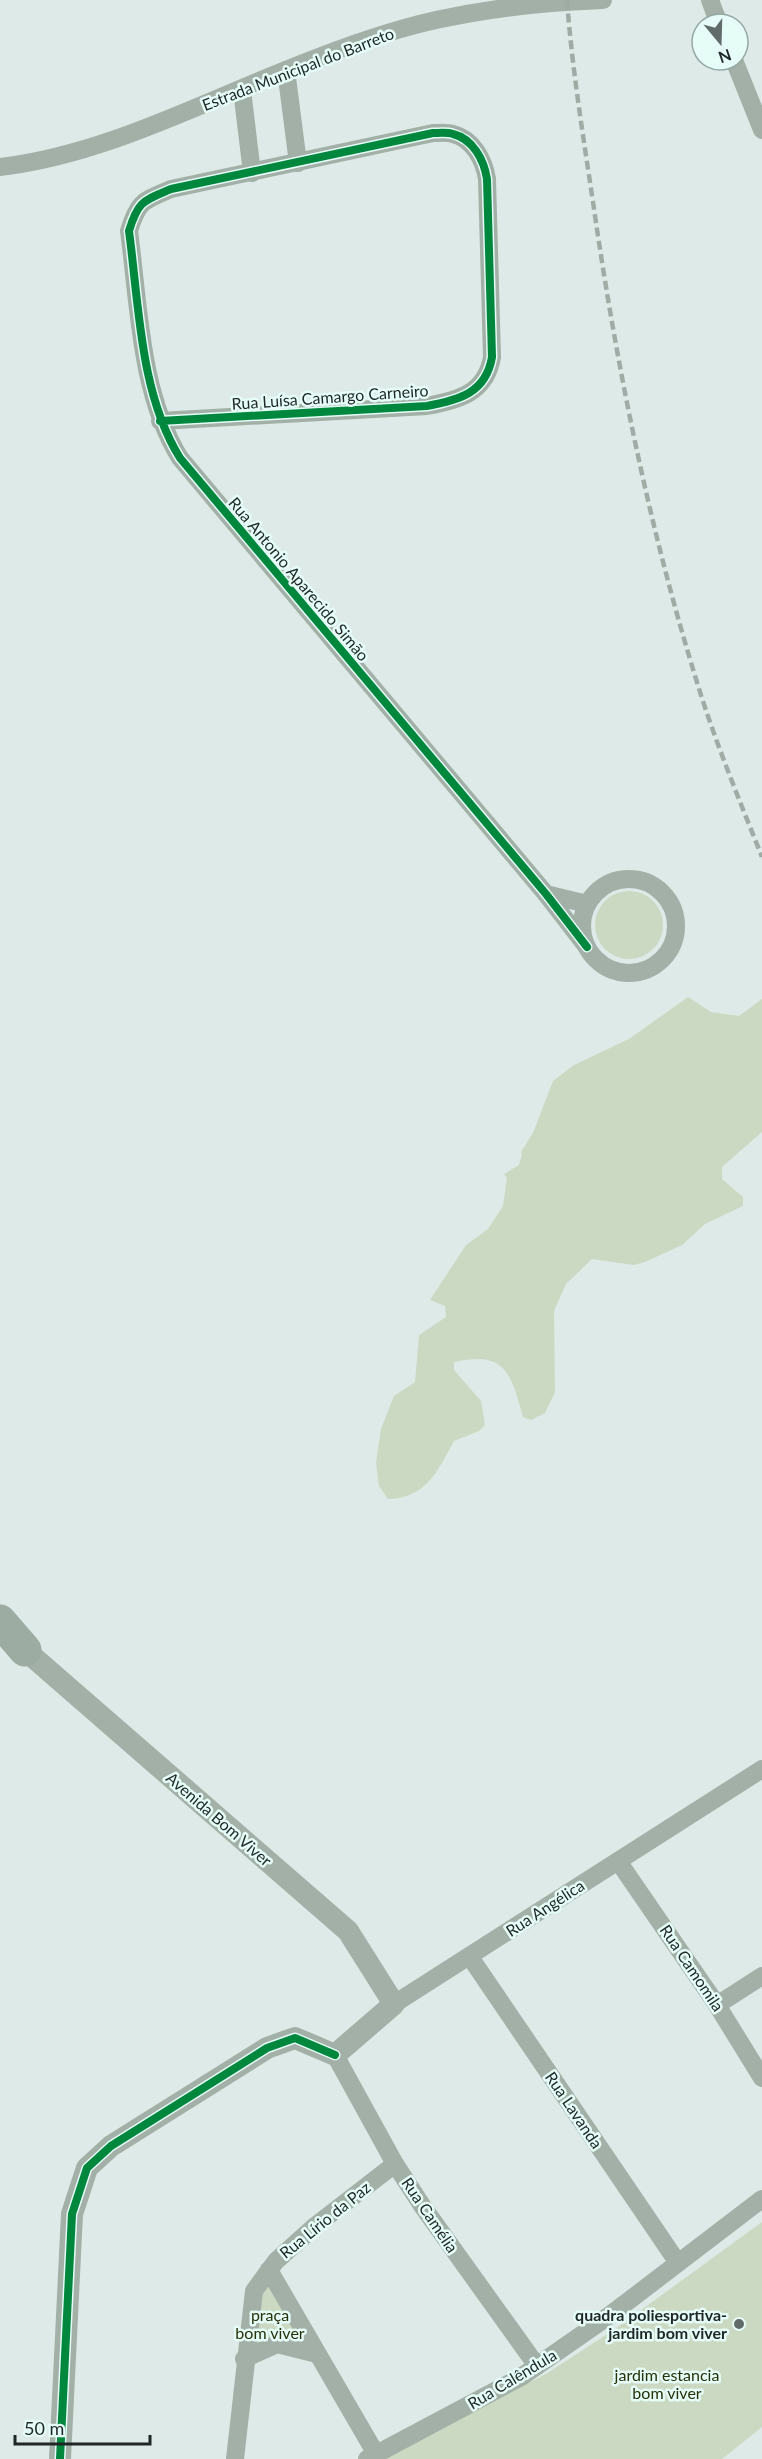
<svg xmlns="http://www.w3.org/2000/svg" width="762" height="2459" font-family="Lato,sans-serif">
<style>
.green{fill:#cbd9c2}
.lines{fill:none;stroke-linecap:round;stroke-linejoin:round}
.minor{stroke:#a2b0a7;stroke-width:18}
.tertiary{stroke:#a2b0a7;stroke-width:22}
.motorway{stroke:#9caca3;stroke-width:33}
.rail{stroke:#a1aba6;stroke-width:4.5;stroke-dasharray:9 4.5;stroke-linecap:butt}
.cycleway-casing{stroke:#e5fcf7;stroke-width:11}
.cycleway{stroke:#00873e;stroke-width:8}
.poi-dot{fill:#616b69;stroke:#e5fcf7;stroke-width:2}
.labels{text-anchor:middle;stroke-width:5;stroke-linejoin:round;paint-order:stroke}
.street-label{font-size:16px;fill:#1e2725;stroke:#e5fcf7}
.park-label{font-size:16px;fill:#273209;stroke:#e5fcf7}
.poi-label{font-size:16px;font-weight:bold;fill:#1e2725;stroke:#e5fcf7;text-anchor:end}
</style>
<rect width="100%" height="100%" fill="#ddeae7"/>
<g class="green">
<circle cx="629" cy="925" r="34"/>
<path d="M688,997l23,15 28,4 23,-17v133l-40,35v12l21,18v9l-38,18 -23,21 -37,17 -11,3 -42,-6 -26,25 -12,27 1,81 -10,21 -14,7 -8,-3c-12,-43 -17,-67 -69,-55v8l27,31 4,24 -6,6 -25,10c-16,29 -27,57 -66,58l-9,-13 -3,-23 5,-34 13,-33 21,-14 4,-47 27,-18 -1,-11 -15,-6 36,-55 22,-16 15,-23 4,-28 -3,-4 15,-9 3,-10 -1,-3 12,-19 20,-52 21,-16 55,-26z"/>
<polygon points="762,2222 762,2427 722,2459 375,2459 546,2374 615,2329"/>
<polygon points="273,2285 295,2332 245,2359 253,2291"/>
</g>
<g class="lines">
<g class="minor">
<polyline points="710,0 719,24"/>
<polyline points="734,60 762,130"/>
<polyline points="286,70 298,163"/>
<polyline points="242,90 252,173"/>
<path d="M0,167c101,-12 195,-61 288,-98 48,-19 98,-38 148,-49 55,-12 110,-18 167,-20"/>
<path d="M160,421l267,-15c32,-6 59,-13 65,-49l-5,-178c-3,-19 -14,-40 -34,-45 -6,-2 -14,-1 -20,-1l-262,56c-28,12 -33,12 -42,42 10,74 11,163 51,227l366,436 41,53"/>
<circle cx="629" cy="926" r="47"/>
<polyline points="546,894 587,904"/>
<polyline points="618,1861 717,2005 762,2078"/>
<polyline points="470,1957 678,2263"/>
<polyline points="394,2004 762,1769"/>
<polyline points="717,2005 762,1976"/>
<polyline points="335,2055 395,2164 423,2207 537,2366"/>
<polyline points="269,2270 376,2454"/>
<polyline points="244,2359 277,2344 317,2354"/>
<polyline points="235,2459 254,2291 276,2261 315,2226 395,2164"/>
<polyline points="367,2459 521,2377 610,2315 762,2199"/>
</g>
<polyline class="tertiary" points="25,1650 348,1931 394,2004 335,2055 295,2038 267,2048 111,2146 87,2168 72,2214 60,2459"/>
<polyline class="motorway" points="0,1621 25,1650"/>
<path class="rail" d="M567,0c5,68 16,135 26,202 23,161 55,321 103,477 18,60 43,120 66,178"/>
<defs>
<g id="cycleway">
<path d="M160,421l267,-15c32,-6 59,-13 65,-49l-5,-178c-3,-19 -14,-40 -34,-45 -6,-2 -14,-1 -20,-1l-262,56c-28,12 -33,12 -42,42 10,74 11,163 51,227l366,436 41,53"/>
<polyline points="60,2459 72,2214 87,2168 111,2146 267,2048 295,2038 335,2055"/>
</g>
</defs>
<use href="#cycleway" class="cycleway-casing"/>
<use href="#cycleway" class="cycleway"/>
</g>
<circle class="poi-dot" cx="739" cy="2324" r="6"/>
<g class="labels">
<g class="street-label">
<text transform="translate(298 69) rotate(-21)" y="6">Estrada Municipal do Barreto</text>
<text transform="translate(330 397) rotate(-4)" y="6">Rua Luísa Camargo Carneiro</text>
<text transform="translate(299 579) rotate(50)" y="6">Rua Antonio Aparecido Simão</text>
<text transform="translate(219 1819) rotate(41)" y="6">Avenida Bom Viver</text>
<text transform="translate(545 1908) rotate(-33)" y="6">Rua Angélica</text>
<text transform="translate(692 1968) rotate(56)" y="6">Rua Camomila</text>
<text transform="translate(574 2110) rotate(56)" y="6">Rua Lavanda</text>
<text transform="translate(430 2215) rotate(56)" y="6">Rua Camélia</text>
<text transform="translate(325 2220) rotate(-39)" y="6">Rua Lírio da Paz</text>
<text transform="translate(512 2379) rotate(-31)" y="6">Rua Calêndula</text>
</g>
<g class="park-label">
<text x="270" y="2321">praça<tspan x="270" dy="18">bom viver</tspan></text>
<text x="667" y="2381">jardim estancia<tspan x="667" dy="18">bom viver</tspan></text>
</g>
<g class="poi-label">
<text x="727" y="2321">quadra poliesportiva-<tspan x="727" dy="18">jardim bom viver</tspan></text>
</g>
</g>
<g transform="translate(720 42) rotate(161)"><circle r="28" fill="#e5fcf7" stroke="#95a7a3" stroke-width="1.5"/>
<path d="M0-4.5L10 22L0 15L-10 22Z" fill="#616b69"/>
<text y="-9" font-size="16" font-weight="bold" text-anchor="middle" fill="#1e2725">N</text>
</g>
<path d="M15 2435v9h135v-9" fill="none" stroke="#1e2725" stroke-width="3"/>
<text x="24" y="2435" font-size="18" fill="#1e2725" stroke="#e5fcf7" stroke-width="4.5" paint-order="stroke">50 m</text>
</svg>
